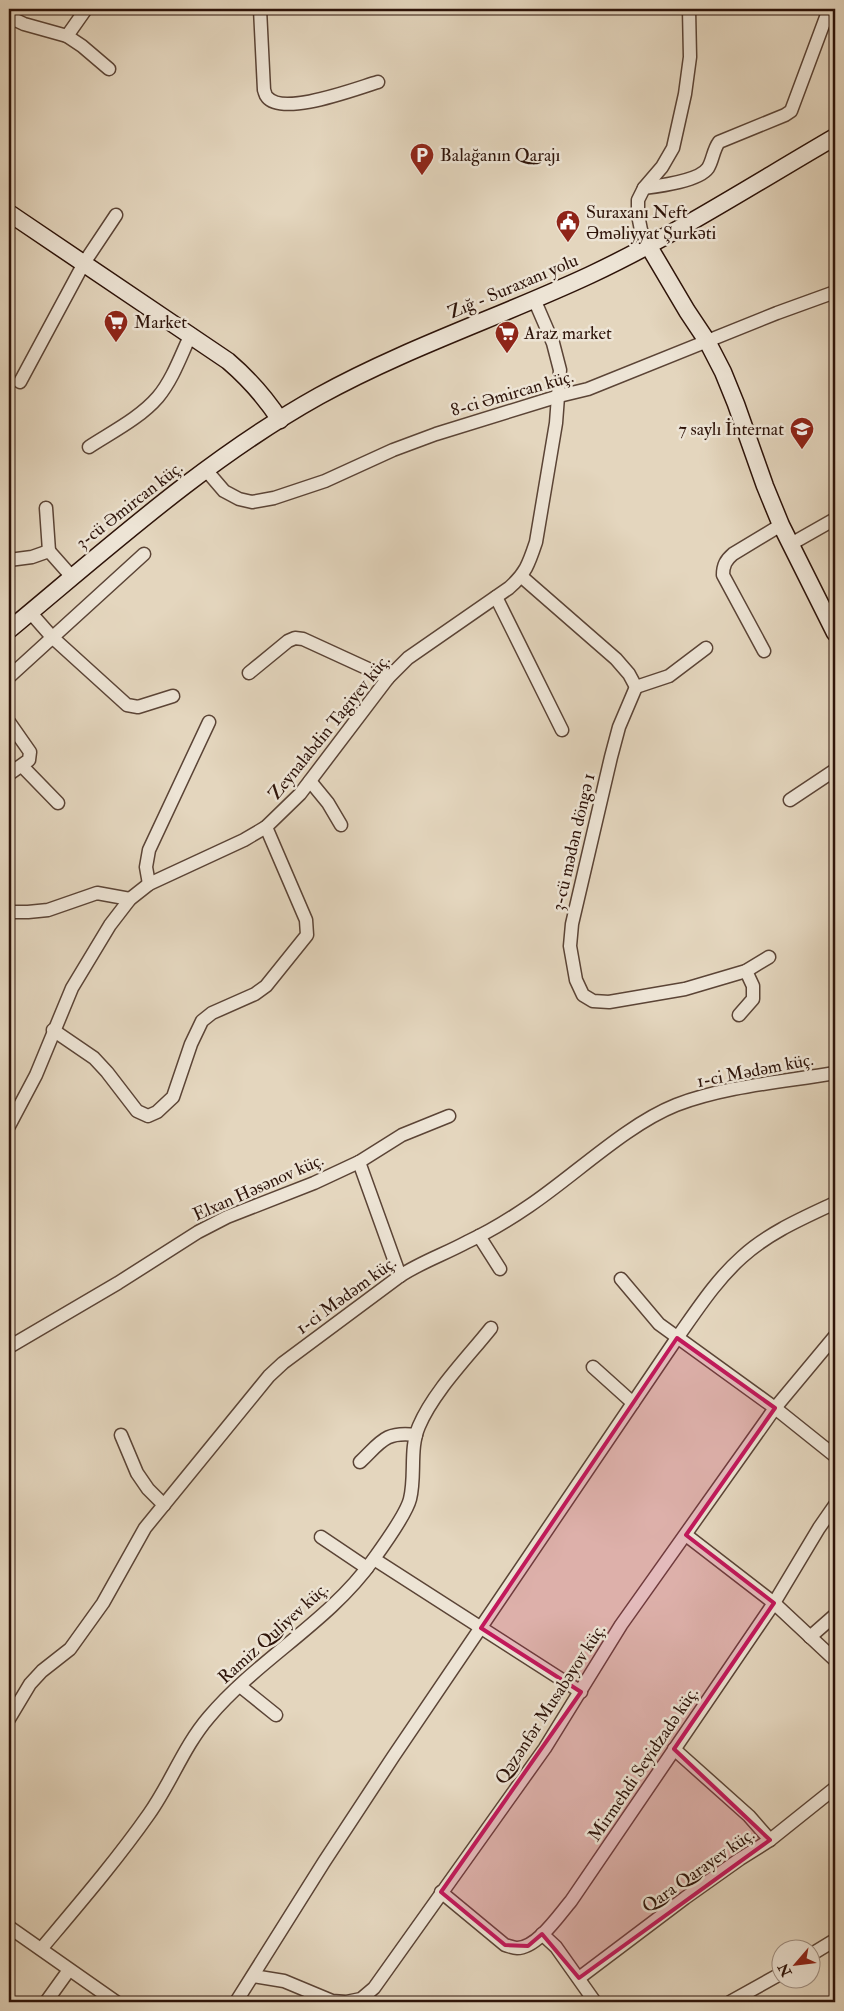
<svg xmlns="http://www.w3.org/2000/svg" width="844" height="2011" font-family="'IM FELL Double Pica',serif">
<style>
.lines{fill:none;stroke-linecap:round;stroke-linejoin:round}
.street-casing{stroke:#5b4436;stroke-width:15}
.secondary-casing{stroke:#2d1309;stroke-width:19}
.street{stroke:#ede4d5;stroke-width:12}
.secondary{stroke:#ede4d5;stroke-width:16}
.marked{fill:#c2185b;fill-opacity:0.2;stroke:#c2185b;stroke-width:4;stroke-linejoin:round}
.labels{text-anchor:middle;stroke-width:5;stroke-linejoin:round;paint-order:stroke}
.poi-label{font-size:18px;fill:#2d1309;stroke:#ede4d5;text-anchor:start}
.street-label{font-size:18px;fill:#2d1309;stroke:#ede4d5}
</style>
<rect width="100%" height="100%" fill="#e4d6be"/>
<filter id="stains"><feTurbulence type="fractalNoise" baseFrequency=".004" numOctaves="4"/><feColorMatrix values="0 0 0 0 .2 0 0 0 0 .09 0 0 0 0 .02 0 0 0 .5 -.17"/></filter>
<radialGradient id="worn" r=".72"><stop offset=".6" stop-color="#630" stop-opacity="0"/><stop offset="1" stop-color="#630" stop-opacity=".3"/></radialGradient>
<g class="lines">
<defs>
<g id="street">
<path d="M260,9l4,81c1,2 1,5 3,7 16,20 90,-9 111,-15"/>
<polyline points="9,17 24,24 67,36 82,46 109,69"/>
<polyline points="67,36 86,9"/>
<path d="M644,188c15,-2 55,-7 64,-20 5,-8 5,-18 11,-26l66,-27 6,-4 38,-102"/>
<polyline points="648,245 641,230 638,215 638,200 644,188 662,167 673,148 685,94 690,57 689,9"/>
<polyline points="20,382 84,263 116,215"/>
<path d="M89,447c23,-15 51,-29 69,-50 15,-18 23,-42 33,-63"/>
<polyline points="206,470 224,491 239,499 252,502 274,498 325,481 393,450 436,434 559,396 588,389 777,313 835,292"/>
<polyline points="46,508 49,551"/>
<polyline points="791,544 835,519"/>
<polyline points="9,560 32,557 49,551 72,577"/>
<polyline points="522,577 616,659 629,674 636,687 669,676 706,648"/>
<polyline points="496,597 562,730"/>
<polyline points="30,612 52,637 127,705 138,707 173,696"/>
<path d="M764,651l-41,-76c0,-10 3,-15 10,-21l48,-29"/>
<polyline points="249,673 288,641 295,638 303,639 388,678"/>
<polyline points="9,677 144,554"/>
<polyline points="636,687 619,727 611,757 572,924 570,946 576,980 583,995 593,1001 609,1002 685,989 746,971 769,957"/>
<polyline points="9,722 30,752 29,760 9,774"/>
<polyline points="22,766 58,803"/>
<polyline points="310,781 328,803 341,825"/>
<polyline points="790,800 835,770"/>
<polyline points="149,884 146,867 149,850 209,722"/>
<polyline points="9,912 28,912 48,910 97,893 130,899"/>
<polyline points="739,1015 753,999 753,986 746,971"/>
<polyline points="53,1030 94,1058 107,1072 137,1111 148,1116 157,1112 173,1097 191,1044 202,1021 212,1013 255,994 266,986 307,935 306,920 266,827"/>
<path d="M9,1126l27,-51 36,-87 38,-63 20,-26 19,-15 95,-44 22,-13 34,-33 88,-116 20,-20 101,-70c17,-15 20,-25 27,-46l20,-119 4,-53 -7,-27 -19,-44"/>
<polyline points="359,1162 400,1276"/>
<polyline points="479,1236 500,1269"/>
<polyline points="621,1279 659,1324 775,1408 835,1456"/>
<polyline points="9,1347 118,1283 198,1232 227,1217 314,1183 359,1162 402,1135 449,1116"/>
<polyline points="593,1367 633,1403"/>
<polyline points="121,1435 137,1473 148,1489 164,1505"/>
<path d="M360,1462c21,-20 25,-31 56,-27"/>
<polyline points="686,1535 774,1603 835,1660"/>
<polyline points="321,1537 367,1568"/>
<polyline points="374,1559 581,1692"/>
<polyline points="810,1637 835,1615"/>
<polyline points="240,1686 276,1715"/>
<path d="M9,1719l21,-35 12,-13 28,-22 33,-46 42,-75 124,-152 14,-13 117,-87c21,-14 45,-22 67,-34 22,-10 43,-23 62,-36 46,-31 97,-81 147,-101 50,-19 106,-23 159,-32"/>
<polyline points="674,1749 749,1816 770,1840"/>
<path d="M441,1892l64,53c4,1 8,3 12,3 20,0 42,-33 54,-47l203,-298 45,-75 16,-23"/>
<polyline points="9,1927 116,2002"/>
<polyline points="542,1934 556,1947 595,2002"/>
<path d="M41,1949c37,-44 75,-88 108,-135 22,-31 35,-68 60,-97 49,-58 120,-95 164,-157 10,-14 33,-45 37,-61 6,-24 -1,-50 9,-73 15,-35 49,-69 72,-98"/>
<polyline points="812,1954 835,1940"/>
<polyline points="253,1976 284,1981 332,2001 346,2002 361,1999 374,1988 545,1748 621,1625 775,1408 835,1336"/>
<polyline points="579,1978 685,1898 740,1859 770,1840 835,1788"/>
<polyline points="46,2002 69,1970"/>
<path d="M236,2002l88,-140 69,-105 284,-419c20,-28 39,-58 65,-81 26,-24 61,-39 93,-54"/>
<polyline points="730,2002 782,1973"/>
</g>
<g id="secondary">
<path d="M9,213l219,148c21,18 37,36 52,59"/>
<polyline points="648,245 687,311 707,341 723,372 736,404 765,486 781,525 835,633"/>
<path d="M9,630c99,-82 197,-171 310,-234 87,-48 181,-79 271,-121 85,-40 164,-91 245,-138"/>
</g>
</defs>
<use href="#street" class="street-casing"/>
<use href="#secondary" class="secondary-casing"/>
<use href="#street" class="street"/>
<use href="#secondary" class="secondary"/>
</g>
<path class="marked" d="M677,1338l98,70 -89,127 88,68 -100,146 96,91 -191,138 -37,-44 -14,12 -23,-1 -64,-53 140,-200 -100,-64z"/>
<defs>
<symbol id="parking-pin" viewBox="-11 -11 22 30"><path d="M0 17L-7.5 6A9.5 9.5 0 1 1 7.5 6Z" fill="#8f2418" stroke="#ede4d5"/><path d="M-3.5-5.5H1a3.5 3.5 0 0 1 0 7H-1V5.5H-3.5ZM-1-3.4V-.6H.8a1.4 1.4 0 0 0 0-2.8Z" fill="#fff"/></symbol>
<symbol id="civic-pin" viewBox="-11 -11 22 30"><path d="M0 17L-7.5 6A9.5 9.5 0 1 1 7.5 6Z" fill="#8f2418" stroke="#ede4d5"/><path d="M-.6-6.5H3V-4.5H.6V-3L4-1V1h2V6H-6V1h2V-1L-.6-3ZM-1.2 2.5V6h2.4V2.5Z" fill="#fff"/></symbol>
<symbol id="supermarket-pin" viewBox="-11 -11 22 30"><path d="M0 17L-7.5 6A9.5 9.5 0 1 1 7.5 6Z" fill="#8f2418" stroke="#ede4d5"/><path d="M-6-5.5h2.5l.6 2H6L4.5 2H-2.5L-4.4-4H-6ZM-1.5 3.2a1.3 1.3 0 1 0 .1 0ZM3 3.2a1.3 1.3 0 1 0 .1 0Z" fill="#fff"/></symbol>
<symbol id="school-pin" viewBox="-11 -11 22 30"><path d="M0 17L-7.5 6A9.5 9.5 0 1 1 7.5 6Z" fill="#8f2418" stroke="#ede4d5"/><path d="M0-5L7-2L0 1L-7-2ZM-4 1L0 2.5L4 1V4Q0 6-4 4Z" fill="#fff"/></symbol>
</defs>
<g fill-rule="evenodd">
<use href="#parking-pin" x="408" y="141" width="28" height="38"/>
<use href="#civic-pin" x="554" y="208" width="28" height="38"/>
<use href="#supermarket-pin" x="102" y="308" width="28" height="38"/>
<use href="#supermarket-pin" x="493" y="319" width="28" height="38"/>
<use href="#school-pin" x="788" y="415" width="28" height="38"/>
</g>
<g class="labels">
<g class="poi-label">
<text x="440" y="161">Balağanın Qarajı</text>
<text x="586" y="218">Suraxanı Neft<tspan x="586" dy="21">Əməliyyat Şurkəti</tspan></text>
<text x="134" y="328">Market</text>
<text x="524" y="339">Araz market</text>
<text x="784" y="435" text-anchor="end">7 saylı İnternat</text>
</g>
<g class="street-label">
<text transform="translate(513 286) rotate(-23)" y="6">Zığ - Suraxanı yolu</text>
<text transform="translate(512 393) rotate(-16)" y="6">8-ci Əmircan küç.</text>
<text transform="translate(129 505) rotate(-38)" y="6">3-cü Əmircan küç.</text>
<text transform="translate(329 727) rotate(-51)" y="6">Zeynalabdin Tagiyev küç.</text>
<text transform="translate(573 842) rotate(-77)" y="6">3-cü mədən döngə 1</text>
<text transform="translate(755 1070) rotate(-11)" y="6">1-ci Mədəm küç.</text>
<text transform="translate(258 1187) rotate(-24)" y="6">Elxan Həsənov küç.</text>
<text transform="translate(346 1295) rotate(-36)" y="6">1-ci Mədəm küç.</text>
<text transform="translate(273 1633) rotate(-42)" y="6">Ramiz Quliyev küç.</text>
<text transform="translate(550 1704) rotate(-57)" y="6">Qəzənfər Musabəyov küç.</text>
<text transform="translate(643 1764) rotate(-56)" y="6">Mirmehdi Seyidzadə küç.</text>
<text transform="translate(698 1870) rotate(-35)" y="6">Qara Qarayev küç.</text>
</g>
</g>
<rect width="844" height="2011" fill="none" stroke="#e4d6be" stroke-width="30"/>
<rect x="10" y="10" width="824" height="1991" fill="none" stroke="#2d1309" stroke-width="2.5"/>
<rect x="15" y="15" width="814" height="1981" fill="none" stroke="#2d1309"/>
<g transform="translate(796 1964) rotate(242)"><circle r="24" fill="#ede4d5" stroke="#a09083"/>
<path d="M0-4L9 19L0 12L-9 19Z" fill="#8f2418"/>
<text y="-8" font-size="14" font-weight="bold" text-anchor="middle" fill="#2d1309">N</text>
</g>
<rect width="100%" height="100%" filter="url(#stains)"/>
<rect width="100%" height="100%" fill="url(#worn)"/>
</svg>
